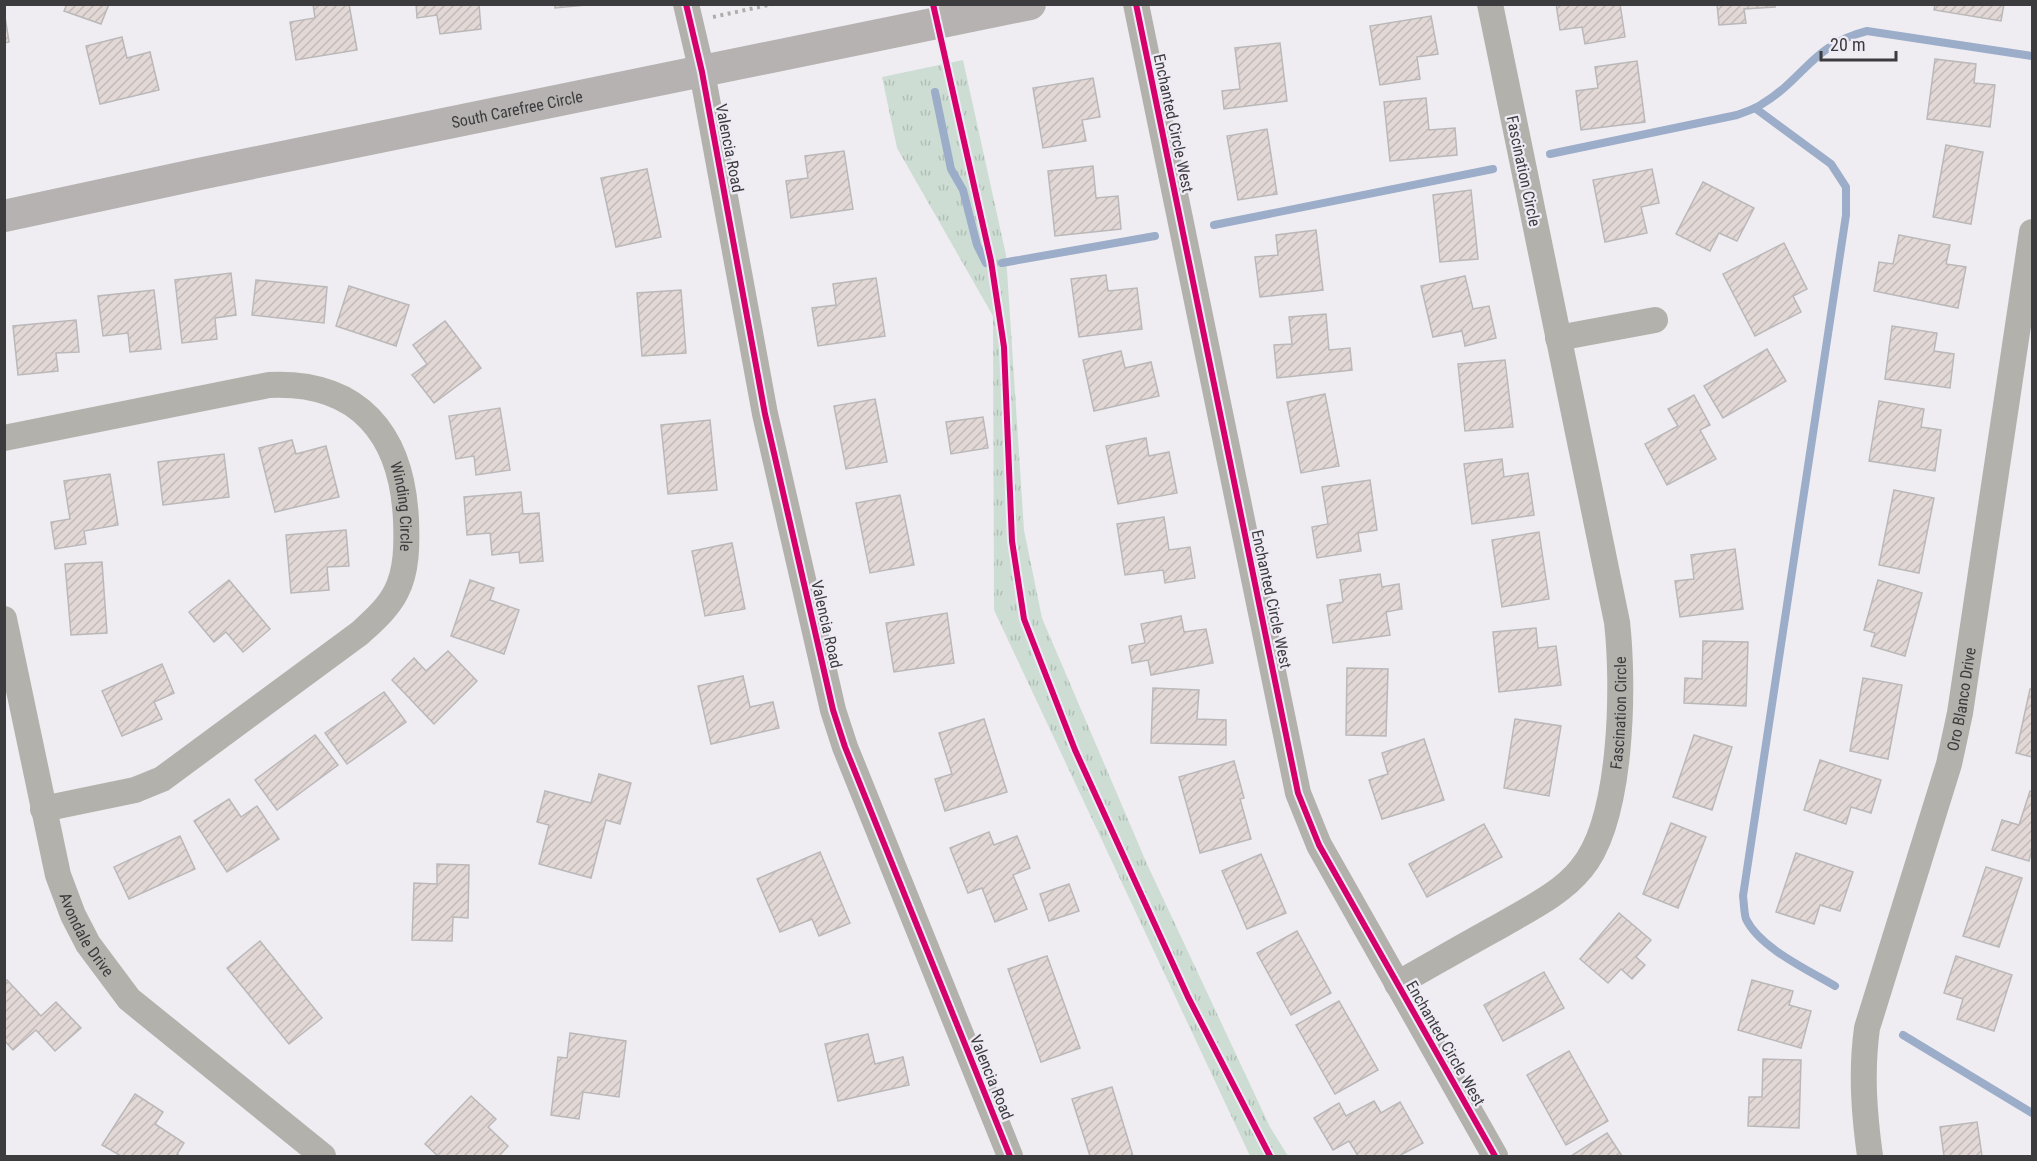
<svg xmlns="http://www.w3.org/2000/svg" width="2037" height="1161" font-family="'Roboto Condensed',sans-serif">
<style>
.grass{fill:url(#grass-tufts)}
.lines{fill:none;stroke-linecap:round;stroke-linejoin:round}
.stream{stroke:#9cadc9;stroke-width:8}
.building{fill:url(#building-hatch);stroke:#bab8b9;stroke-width:1.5}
.path{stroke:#afadac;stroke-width:4;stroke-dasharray:3 4.5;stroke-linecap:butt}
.minor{stroke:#b3b1ac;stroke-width:26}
.major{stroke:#b5b2b1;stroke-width:32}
.cycleway-casing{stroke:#eeebf4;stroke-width:10}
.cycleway{stroke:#d6006c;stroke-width:6}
.labels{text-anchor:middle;stroke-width:4.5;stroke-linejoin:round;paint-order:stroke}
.street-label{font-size:16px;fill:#3c3b3e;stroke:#eeebf4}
</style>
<defs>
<pattern id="grass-tufts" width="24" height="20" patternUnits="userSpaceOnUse" patternTransform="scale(1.5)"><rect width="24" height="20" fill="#cdddd4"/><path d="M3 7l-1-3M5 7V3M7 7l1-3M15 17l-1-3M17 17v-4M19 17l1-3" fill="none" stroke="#b1bfb7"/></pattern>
<pattern id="building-hatch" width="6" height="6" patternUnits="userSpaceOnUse" patternTransform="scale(1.5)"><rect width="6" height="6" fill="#e2d8d6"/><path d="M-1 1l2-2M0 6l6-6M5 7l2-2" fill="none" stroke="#c3bab9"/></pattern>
</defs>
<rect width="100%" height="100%" fill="#efedf2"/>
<polygon class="grass" points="963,60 1006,255 1024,530 1042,618 1147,864 1270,1127 1288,1156 1250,1156 994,610 993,316 897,148 882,77"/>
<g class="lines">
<g class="stream">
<polyline points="935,92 951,169 963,190 977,245 986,263"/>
<path d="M1755,108l76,56 15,23v28l-103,681c1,7 1,17 3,23 14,29 62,51 89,67"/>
<path d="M1550,154l187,-39c8,-3 18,-6 25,-11 43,-26 50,-59 105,-73l165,25"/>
<polyline points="1214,225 1493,169"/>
<polyline points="1002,263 1155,236"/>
<polyline points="1903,1035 2032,1113"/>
</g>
</g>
<g class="building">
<polygon points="67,4 109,4 101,24 64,11"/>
<polygon points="313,4 349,4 357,50 296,60 290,22 315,18"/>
<polygon points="416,4 479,4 481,29 440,34 437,15 417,18"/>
<polygon points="555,4 597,4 555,8"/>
<polygon points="1556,4 1620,4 1625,37 1585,44 1582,27 1560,30"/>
<polygon points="1717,4 1775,4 1775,7 1744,9 1746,23 1719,25"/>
<polygon points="1935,4 2004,4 2001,21 1934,10"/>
<polygon points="4,10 9,42 4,43"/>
<polygon points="1431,16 1438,54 1417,57 1420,79 1380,85 1370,26"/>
<polygon points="122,37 127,58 150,52 159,90 100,104 86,46"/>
<polygon points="1280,43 1287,101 1224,109 1222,91 1240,89 1235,48"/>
<polygon points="1935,59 1976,64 1974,83 1995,85 1990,127 1927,119"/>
<polygon points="1637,61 1645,122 1581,130 1576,91 1598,88 1595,67"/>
<polygon points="1093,78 1100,117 1082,120 1086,141 1043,148 1033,88"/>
<polygon points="1426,98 1429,130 1455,128 1457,155 1390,161 1384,102"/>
<polygon points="1267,129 1277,194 1238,200 1227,136"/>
<polygon points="1946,145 1983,152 1971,224 1933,217"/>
<polygon points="844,151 853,209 791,218 786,181 808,178 805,156"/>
<polygon points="1093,166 1096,198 1118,196 1121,229 1055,236 1048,171"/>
<polygon points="647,169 661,237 616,247 601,178"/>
<polygon points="1652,169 1659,203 1641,207 1647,233 1605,242 1593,180"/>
<polygon points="1703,182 1754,208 1737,241 1719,233 1710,251 1676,234"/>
<polygon points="1471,190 1478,259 1440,262 1433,195"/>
<polygon points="1316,230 1323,290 1260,297 1255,257 1278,255 1276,235"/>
<polygon points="1899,235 1950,245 1946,264 1966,267 1958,308 1874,291 1879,262 1893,264"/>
<polygon points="1784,243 1807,289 1793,296 1801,312 1755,336 1723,274"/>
<polygon points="231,273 236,315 215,318 217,339 182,343 175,280"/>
<polygon points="1106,275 1108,291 1137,288 1142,329 1079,337 1071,279"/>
<polygon points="1465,276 1473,309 1489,306 1496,338 1465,346 1462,331 1433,337 1421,286"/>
<polygon points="876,278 885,336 818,346 812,308 836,305 833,284"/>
<polygon points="256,280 327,287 324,323 252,315"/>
<polygon points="349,286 409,305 396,346 336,326"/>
<polygon points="154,290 161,349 130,352 128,333 103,336 98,296"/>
<polygon points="681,290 686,353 642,356 637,293"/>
<polygon points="1326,314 1329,350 1350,348 1352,370 1277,378 1274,345 1292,344 1289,317"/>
<polygon points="76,320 79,352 56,353 58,371 18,375 13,326"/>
<polygon points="445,321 481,368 434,403 412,375 427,364 413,345"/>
<polygon points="1892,326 1937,333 1934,351 1954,354 1950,388 1885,379"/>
<polygon points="1767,349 1786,381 1723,418 1704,386"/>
<polygon points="1121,351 1125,368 1151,362 1159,396 1094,411 1083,360"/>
<polygon points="1505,360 1513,427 1465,431 1458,364"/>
<polygon points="1325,394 1339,466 1301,473 1287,402"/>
<polygon points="1694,395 1710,425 1700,430 1716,459 1667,485 1645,444 1678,426 1668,409"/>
<polygon points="875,399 887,462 846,469 834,406"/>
<polygon points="1879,401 1924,409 1921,427 1941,430 1935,471 1869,461"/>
<polygon points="500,408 510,470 476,475 474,456 456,459 449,416"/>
<polygon points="983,417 988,448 951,454 946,422"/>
<polygon points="710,420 717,490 668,494 661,425"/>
<polygon points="1146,438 1149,456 1169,452 1177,493 1118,504 1106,446"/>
<polygon points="292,440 296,454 326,446 339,497 275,512 259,448"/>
<polygon points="224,454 229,497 163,505 158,462"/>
<polygon points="1502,459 1504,477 1528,473 1534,515 1472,524 1464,464"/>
<polygon points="110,474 118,525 84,531 86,544 55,549 51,522 70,519 64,481"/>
<polygon points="1370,480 1377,530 1358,533 1361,551 1317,558 1312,527 1328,524 1322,487"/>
<polygon points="1894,490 1934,498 1919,573 1879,565"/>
<polygon points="521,492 523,514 539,513 543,561 520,563 519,552 492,555 490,533 467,535 464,497"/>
<polygon points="900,495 914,565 870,573 856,503"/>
<polygon points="1164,517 1169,550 1190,547 1195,578 1165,583 1163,570 1125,575 1117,524"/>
<polygon points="346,530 349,566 327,567 329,590 291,593 286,535"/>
<polygon points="1539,532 1549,599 1502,607 1492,540"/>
<polygon points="732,543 745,609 705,616 692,551"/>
<polygon points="1735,549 1743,609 1680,617 1675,581 1694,579 1691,555"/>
<polygon points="102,562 107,633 71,635 65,564"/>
<polygon points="1380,574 1382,587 1399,584 1402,609 1386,612 1390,635 1333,643 1327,605 1343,602 1340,580"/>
<polygon points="229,580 270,629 243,652 226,632 214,642 189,612"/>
<polygon points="470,580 494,588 490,600 519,610 504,654 451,636"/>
<polygon points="1878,580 1922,593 1905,656 1871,646 1875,633 1864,630"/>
<polygon points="947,613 954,663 894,672 886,623"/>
<polygon points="1181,616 1184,632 1206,629 1213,663 1151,675 1148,660 1132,663 1129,646 1145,643 1141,624"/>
<polygon points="1536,628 1538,648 1556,646 1561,685 1499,692 1493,632"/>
<polygon points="1703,641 1748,642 1746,706 1684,703 1685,678 1702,679"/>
<polygon points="448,651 477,681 434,724 392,680 414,658 426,671"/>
<polygon points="162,664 174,693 154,702 162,719 122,736 102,691"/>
<polygon points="1347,668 1388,669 1386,736 1346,735"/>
<polygon points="743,676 750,707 773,702 779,728 711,744 698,686"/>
<polygon points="1863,678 1902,685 1888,759 1850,751"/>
<polygon points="1153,688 1199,690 1197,719 1226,720 1226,745 1151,743"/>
<polygon points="2030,689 2032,689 2032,757 2016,753"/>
<polygon points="384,692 406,722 347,764 325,733"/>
<polygon points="984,719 1007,792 945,811 935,779 952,774 939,733"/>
<polygon points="1515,719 1561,726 1549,796 1504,788"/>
<polygon points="315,735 338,765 277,810 255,780"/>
<polygon points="1694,735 1732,747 1712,810 1673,797"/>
<polygon points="1424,739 1444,800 1382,819 1369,780 1388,774 1382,753"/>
<polygon points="1820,760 1881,780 1871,813 1851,807 1846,824 1804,810"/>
<polygon points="1234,761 1244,798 1240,799 1251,839 1200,853 1179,777"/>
<polygon points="599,774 631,783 620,824 606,820 591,878 539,864 549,825 537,822 545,791 591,803"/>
<polygon points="2030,791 2032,792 2032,849 2029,861 1992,850 2002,820 2019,825"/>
<polygon points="229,799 241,817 257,806 279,839 227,872 194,821"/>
<polygon points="1671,823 1706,837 1678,908 1643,894"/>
<polygon points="1484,824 1502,857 1427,897 1409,864"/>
<polygon points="989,832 994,845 1017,836 1030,868 1013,875 1027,909 995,922 982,888 968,893 950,848"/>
<polygon points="180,836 195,869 129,899 114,867"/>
<polygon points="820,852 850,923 819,936 812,919 780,932 757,879"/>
<polygon points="1796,853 1853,872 1840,911 1820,905 1814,924 1776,912"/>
<polygon points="1261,854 1286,913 1247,929 1222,871"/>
<polygon points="437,864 469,865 468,918 453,917 452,941 412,940 414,883 437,884"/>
<polygon points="1986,867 2022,878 1999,947 1963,936"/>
<polygon points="1069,884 1079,911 1049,921 1040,894"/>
<polygon points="1619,913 1651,940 1636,957 1645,965 1632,979 1621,969 1608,983 1580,959"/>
<polygon points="1297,931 1331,993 1291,1015 1257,953"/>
<polygon points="260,941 322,1018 289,1044 227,968"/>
<polygon points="1047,956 1080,1048 1041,1062 1008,969"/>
<polygon points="1956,956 2012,975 1994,1031 1957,1019 1963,999 1944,993"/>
<polygon points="1544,972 1564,1008 1503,1041 1484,1005"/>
<polygon points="7,980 41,1016 56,1002 81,1028 55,1051 36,1030 13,1050 4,1040 4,982"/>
<polygon points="1752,980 1793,991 1789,1005 1811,1011 1801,1048 1738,1030"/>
<polygon points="1339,1001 1378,1070 1335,1094 1296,1025"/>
<polygon points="570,1033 626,1041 619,1097 583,1092 579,1119 551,1115 558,1057 567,1058"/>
<polygon points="868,1034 875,1064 903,1057 909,1085 838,1101 825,1044"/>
<polygon points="1569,1051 1608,1121 1566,1145 1527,1075"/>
<polygon points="1763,1059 1801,1060 1799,1128 1748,1126 1749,1097 1762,1097"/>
<polygon points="1112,1087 1133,1156 1090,1156 1072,1099"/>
<polygon points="135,1094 163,1112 155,1124 184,1143 177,1154 180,1156 121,1156 102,1145"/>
<polygon points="471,1096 496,1119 488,1127 508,1146 499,1156 438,1156 425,1144"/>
<polygon points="1374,1101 1381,1113 1400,1102 1423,1143 1399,1156 1358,1156 1349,1141 1333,1150 1314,1118 1339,1103 1346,1116"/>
<polygon points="1977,1122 1982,1156 1944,1156 1940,1127"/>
<polygon points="1607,1133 1622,1156 1571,1156"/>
</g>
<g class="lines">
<polyline class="path" points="713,17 773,4"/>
<g class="minor">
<polyline points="686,4 702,72 765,414 833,710 845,747 1010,1156"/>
<polyline points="1136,4 1298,793 1319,845 1495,1156"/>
<polyline points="1558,338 1655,320"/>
<path id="s1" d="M4,438l265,-53c90,-4 133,49 137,135 1,24 1,51 -10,72 -8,16 -23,29 -36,41l-198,146 -27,11 -92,19"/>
<path id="s2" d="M4,619l54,256 15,40 15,29 41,55 194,157"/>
<path id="s3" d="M1397,984c34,-19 68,-39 103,-58 27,-16 61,-32 81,-57 42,-49 43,-185 36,-247l-127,-618"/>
<path id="s4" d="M1870,1156c-6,-43 -9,-84 -3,-128l82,-264 11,-51 72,-481"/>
</g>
<path class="major" id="s5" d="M4,216l195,-42 831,-170"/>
<defs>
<g id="cycleway">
<polyline points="686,4 702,72 765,414 833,710 845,747 1010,1156"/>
<polyline points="933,4 991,261 1004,347 1012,541 1024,619 1075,750 1188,997 1270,1156"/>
<polyline points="1136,4 1298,793 1319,845 1495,1156"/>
</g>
</defs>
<use href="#cycleway" class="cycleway-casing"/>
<use href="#cycleway" class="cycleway"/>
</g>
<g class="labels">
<g class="street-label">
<text dy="6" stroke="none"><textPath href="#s5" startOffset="524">South Carefree Circle</textPath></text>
<text transform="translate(1174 123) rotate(78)" y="6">Enchanted Circle West</text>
<text transform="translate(730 148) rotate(79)" y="6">Valencia Road</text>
<text transform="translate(1524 171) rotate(78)" y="6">Fascination Circle</text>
<text dy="6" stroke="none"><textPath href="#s1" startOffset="476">Winding Circle</textPath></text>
<text transform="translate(1272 599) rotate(78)" y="6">Enchanted Circle West</text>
<text transform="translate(827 624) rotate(77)" y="6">Valencia Road</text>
<text dy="6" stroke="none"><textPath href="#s4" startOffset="471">Oro Blanco Drive</textPath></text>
<text dy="6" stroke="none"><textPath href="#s3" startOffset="381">Fascination Circle</textPath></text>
<text dy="6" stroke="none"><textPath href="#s2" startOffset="328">Avondale Drive</textPath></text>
<text transform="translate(1446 1043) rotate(60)" y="6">Enchanted Circle West</text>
<text transform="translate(992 1077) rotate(68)" y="6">Valencia Road</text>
</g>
</g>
<rect width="2037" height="1161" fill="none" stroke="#3c3b3e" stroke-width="12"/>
<path d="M1821 51v9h75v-9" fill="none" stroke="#3c3b3e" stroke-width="3"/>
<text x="1830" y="51" font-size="18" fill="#3c3b3e" stroke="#eeebf4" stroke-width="4.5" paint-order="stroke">20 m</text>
</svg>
